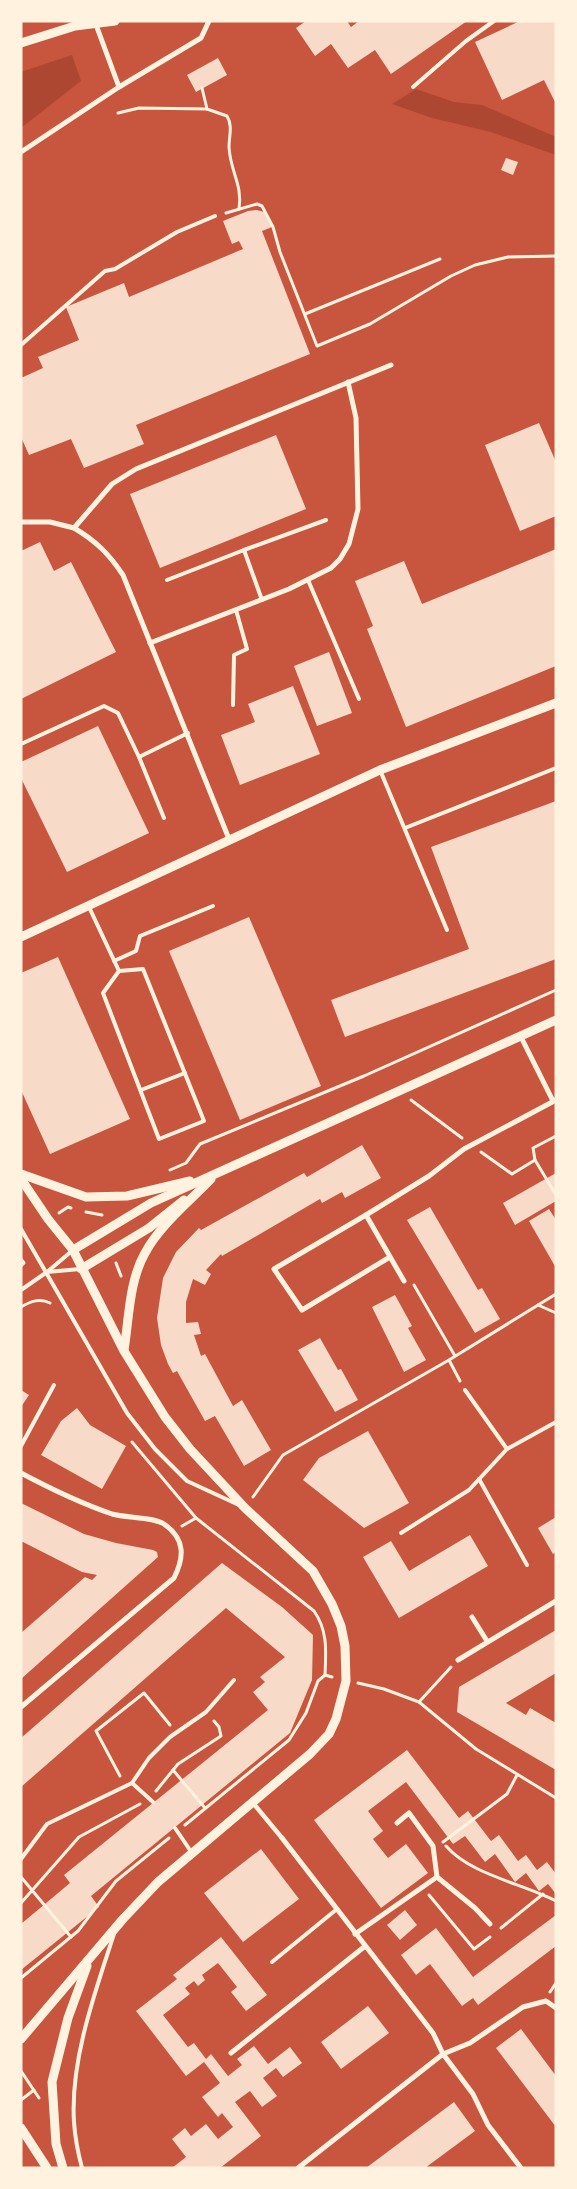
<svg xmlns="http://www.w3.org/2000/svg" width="577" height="2189" font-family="Mulish,sans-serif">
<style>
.green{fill:#ae4732}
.building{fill:#f7dbc8}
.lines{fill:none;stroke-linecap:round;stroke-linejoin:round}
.path{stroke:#fff3e0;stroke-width:3}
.service{stroke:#fff3e0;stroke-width:4}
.pedestrian{stroke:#fff3e0;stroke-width:4.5}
.minor{stroke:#fff3e0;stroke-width:5}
.tertiary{stroke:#fff3e0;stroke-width:9}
</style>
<rect width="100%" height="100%" fill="#c8553d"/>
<g class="green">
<polygon points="72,55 81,81 21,128 21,72"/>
<polygon points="416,89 454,102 482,105 556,137 556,155 491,132 432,118 392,104"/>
</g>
<g class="building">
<polygon points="306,21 347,21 351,27 359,21 467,21 391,74 375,50 348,68 331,44 315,56 296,28"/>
<polygon points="520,21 556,21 556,104 544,80 502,100 475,42"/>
<polygon points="218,58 227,75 196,92 187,75"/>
<polygon points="506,158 518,162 513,175 501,170"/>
<polygon points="257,210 264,212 272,227 262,231 310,354 136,425 144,444 84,468 71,439 29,455 21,437 21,378 43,368 38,357 79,340 66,307 124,283 129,297 243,249 239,241 232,244 223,221 248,211"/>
<polygon points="539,423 556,462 556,516 520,531 485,445"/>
<polygon points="276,435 306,509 160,568 130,494"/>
<polygon points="40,542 54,571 71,562 116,652 21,699 21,551"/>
<polygon points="556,549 556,666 406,727 367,629 373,626 355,581 404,561 422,604"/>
<polygon points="329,652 352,713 317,726 294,666"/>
<polygon points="293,686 320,754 240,785 221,735 255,722 248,704"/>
<polygon points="98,726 149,833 67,872 21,778 21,762"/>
<polygon points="556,801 556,959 345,1037 331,1000 469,949 431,847"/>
<polygon points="249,917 321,1086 240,1120 169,951"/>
<polygon points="58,957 130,1119 50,1154 21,1090 21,973"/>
<polygon points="362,1145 381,1178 345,1198 342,1192 322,1203 320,1199 222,1256 221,1254 206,1270 211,1274 205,1285 193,1279 186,1302 186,1323 198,1322 201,1334 194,1335 201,1356 205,1354 233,1406 242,1400 271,1450 244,1466 215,1416 205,1421 177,1371 173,1373 168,1364 161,1345 157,1318 163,1278 176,1252 199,1228 201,1230 304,1173 307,1177"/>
<polygon points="556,1173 556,1201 515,1225 503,1203"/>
<polygon points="430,1207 478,1290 482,1288 500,1319 475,1333 407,1220"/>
<polygon points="549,1209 556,1220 556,1268 529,1221"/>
<polygon points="395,1295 412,1326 408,1328 426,1360 404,1372 372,1307"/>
<polygon points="320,1338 338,1370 341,1369 358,1400 335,1412 298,1350"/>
<polygon points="21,1390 29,1395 21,1407"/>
<polygon points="77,1408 90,1425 126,1446 102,1489 41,1455 61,1421"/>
<polygon points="368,1431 409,1503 364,1528 303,1480 319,1458"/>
<polygon points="21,1503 84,1534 116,1543 153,1550 157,1552 158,1557 21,1679 21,1633 85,1577 92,1580 97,1575 82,1572 21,1541"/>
<polygon points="556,1517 556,1552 553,1554 538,1528"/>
<polygon points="470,1535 488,1566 399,1618 363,1557 391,1541 409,1571"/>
<polygon points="222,1563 282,1607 313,1635 312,1680 290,1733 91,1896 99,1907 21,1970 21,1924 70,1883 64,1875 268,1710 253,1692 265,1682 260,1677 285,1657 226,1608 21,1787 21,1738"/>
<polygon points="556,1630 556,1673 506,1703 526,1715 530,1708 556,1723 556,1770 457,1712 459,1687"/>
<polygon points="407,1750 459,1818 468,1811 491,1841 499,1835 518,1861 526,1855 537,1870 547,1862 556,1874 556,1894 548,1884 539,1891 526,1873 515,1882 495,1854 485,1862 465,1836 453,1844 406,1782 368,1811 383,1831 373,1839 388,1858 406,1844 428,1873 381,1908 314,1820"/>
<polygon points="261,1849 299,1899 243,1942 204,1893"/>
<polygon points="405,1910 417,1925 400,1940 387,1925"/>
<polygon points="556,1915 556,1946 478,2005 473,1998 462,2006 430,1964 416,1975 401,1955 436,1928 473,1977"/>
<polygon points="221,1937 267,1995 246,2011 231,1992 237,1987 218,1963 202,1975 205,1980 198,1986 194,1981 185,1988 190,1994 163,2015 188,2047 194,2043 206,2059 211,2054 228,2076 242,2065 237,2059 254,2046 268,2064 290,2047 302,2063 283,2077 276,2068 263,2078 277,2096 262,2107 250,2091 235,2102 261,2136 220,2168 172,2168 186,2157 172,2139 185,2128 191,2136 206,2124 218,2139 233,2127 222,2113 218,2117 202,2097 220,2083 204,2062 186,2076 136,2011 177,1979 173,1975"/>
<polygon points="368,2006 389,2033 341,2069 321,2042"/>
<polygon points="521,2029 556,2076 556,2127 496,2048"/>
<polygon points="454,2102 475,2131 425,2168 366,2168"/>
</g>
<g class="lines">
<g class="path">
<path d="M202,88l5,21 20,7c6,10 2,20 2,31 1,24 14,38 10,62"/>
<polyline points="118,113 139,108 207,109"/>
<polyline points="226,213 257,204 262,206 273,227 280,252 317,346 370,324 451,276 475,265 508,257 556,256"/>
<polyline points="305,314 440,259"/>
<polyline points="411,1100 462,1138"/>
<polyline points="481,1152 512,1174 535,1160 556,1195"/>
<polyline points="535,1160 533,1148 556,1136"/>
<polyline points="170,1170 186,1163 200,1144 364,1076 556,990"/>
<polyline points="86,1212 102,1215"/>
<polyline points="59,1213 68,1207 71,1208"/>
<polyline points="21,1259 24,1263 21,1266"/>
<polyline points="116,1263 121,1276"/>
<polyline points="414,1285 455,1356"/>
<polyline points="538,1305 556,1313"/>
<path d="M21,1307c10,-6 19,-9 29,-4"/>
<polyline points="449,1360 460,1381"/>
<polyline points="132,1442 196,1518"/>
<polyline points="253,1497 283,1455 449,1360 556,1294"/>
<path d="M182,1526l14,-8 118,93c14,20 12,40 11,64l7,2"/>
<polyline points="358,1683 384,1689 419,1702 476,1749 556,1798"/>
<polyline points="419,1702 451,1667"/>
<polyline points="173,1770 205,1808"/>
<polyline points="120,1776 96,1731 144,1693 170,1725"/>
<polyline points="156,1791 178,1764 221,1736 219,1727 214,1721"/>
<polyline points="185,1825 289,1740 306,1713 318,1681 325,1675"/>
<polyline points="443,1842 507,1794 517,1775"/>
<path d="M446,1846c25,29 76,37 110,55"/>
<polyline points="21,1877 71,1937"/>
<polyline points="429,1895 474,1949 490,1937"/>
<polyline points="21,1903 79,1837 140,1804"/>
<polyline points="501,1928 543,1894"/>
<polyline points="21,1978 78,1931 116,1881 169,1838"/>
<polyline points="550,1992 556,1983"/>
<polyline points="21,2071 39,2098"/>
<polyline points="21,2100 34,2090"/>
</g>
<g class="service">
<polyline points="413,87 466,41 494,21"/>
<polyline points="21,345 105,271 115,269 177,232 215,216"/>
<polyline points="244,550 326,520"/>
<polyline points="167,580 244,550 262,600"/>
<polyline points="308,580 359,699"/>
<polyline points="233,705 234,655 247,649 236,610"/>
<polyline points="21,744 104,706 118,713 139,757 188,733"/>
<polyline points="139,757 164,818"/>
<polyline points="380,770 447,930"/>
<polyline points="405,828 556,768"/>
<polyline points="89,907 119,971"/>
<polyline points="114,961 136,951 140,936 213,906"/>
<polygon points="143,969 204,1121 159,1139 103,993 119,971"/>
<polyline points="141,1090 185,1073"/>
<polyline points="21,1229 127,1413 155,1449 187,1481 239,1505"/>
<polyline points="47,1272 80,1269"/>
<polyline points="21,1290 47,1272 73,1250"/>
<polyline points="465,1390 507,1449 556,1422"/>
<polyline points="21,1446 54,1385"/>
<polyline points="479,1479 527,1565"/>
<polyline points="401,1533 469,1490 507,1449"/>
<polyline points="132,1783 153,1802"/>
<polyline points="175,1828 192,1853"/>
<polyline points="21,1859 47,1824 132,1783 149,1758 170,1737 206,1712 234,1680"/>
<polyline points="272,1962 337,1909"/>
<path d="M82,2168c-4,-15 -7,-31 -8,-46 -4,-61 21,-130 40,-188"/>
</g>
<polyline class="pedestrian" points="253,1803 282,1838"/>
<g class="minor">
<polyline points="95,22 119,87"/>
<polyline points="21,152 119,87 201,38 209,21"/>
<polyline points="21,522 50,522 74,528 112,484 136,469 391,365"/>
<path d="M74,528c22,13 35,26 49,47l106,264"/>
<polyline points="150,643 289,589 331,568 340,559 349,544 358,509 356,418 348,382"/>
<polyline points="521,1037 553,1101"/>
<polyline points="366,1215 429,1176 464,1149 556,1100"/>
<polyline points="390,1257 302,1310 274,1269 366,1215 404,1281"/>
<path d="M21,1473c30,16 59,30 91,41 14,4 42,3 52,10 22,15 20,34 10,54l-153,129"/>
<polyline points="472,1617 487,1641"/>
<polyline points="458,1660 556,1601"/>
<polyline points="397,1823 409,1813 433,1846 437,1877 475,1908 490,1924"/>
<polyline points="282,1838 433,2033 443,2054 473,2094 488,2125 521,2168"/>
<polyline points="355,1934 437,1877"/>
<polyline points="231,2053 364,1947"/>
<polyline points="298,2168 443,2054 470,2043 523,2007 546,2001 556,2008"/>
</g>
<g class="tertiary">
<polyline points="21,43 75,26 115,21"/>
<polyline points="21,937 380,770 556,703"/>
<polyline points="21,1174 86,1197 127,1196 190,1181"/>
<polyline points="21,1179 48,1219 73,1250 124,1351 165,1417 190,1449 245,1508 313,1571 332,1604 341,1626 345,1646 346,1681 336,1719 329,1734 310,1754 158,1882 123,1919 21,2039"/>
<polyline points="73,1250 151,1203 556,1020"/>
<polyline points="81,1269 149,1228 184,1200"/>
<path d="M124,1350c5,-31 5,-69 21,-97 15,-28 44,-51 66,-74"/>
<polyline points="21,2128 47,2168"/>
<polyline points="63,2168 56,2144 52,2082 68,2018 87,1966"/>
</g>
</g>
<rect width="577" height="2189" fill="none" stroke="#fff3e0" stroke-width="45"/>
</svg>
